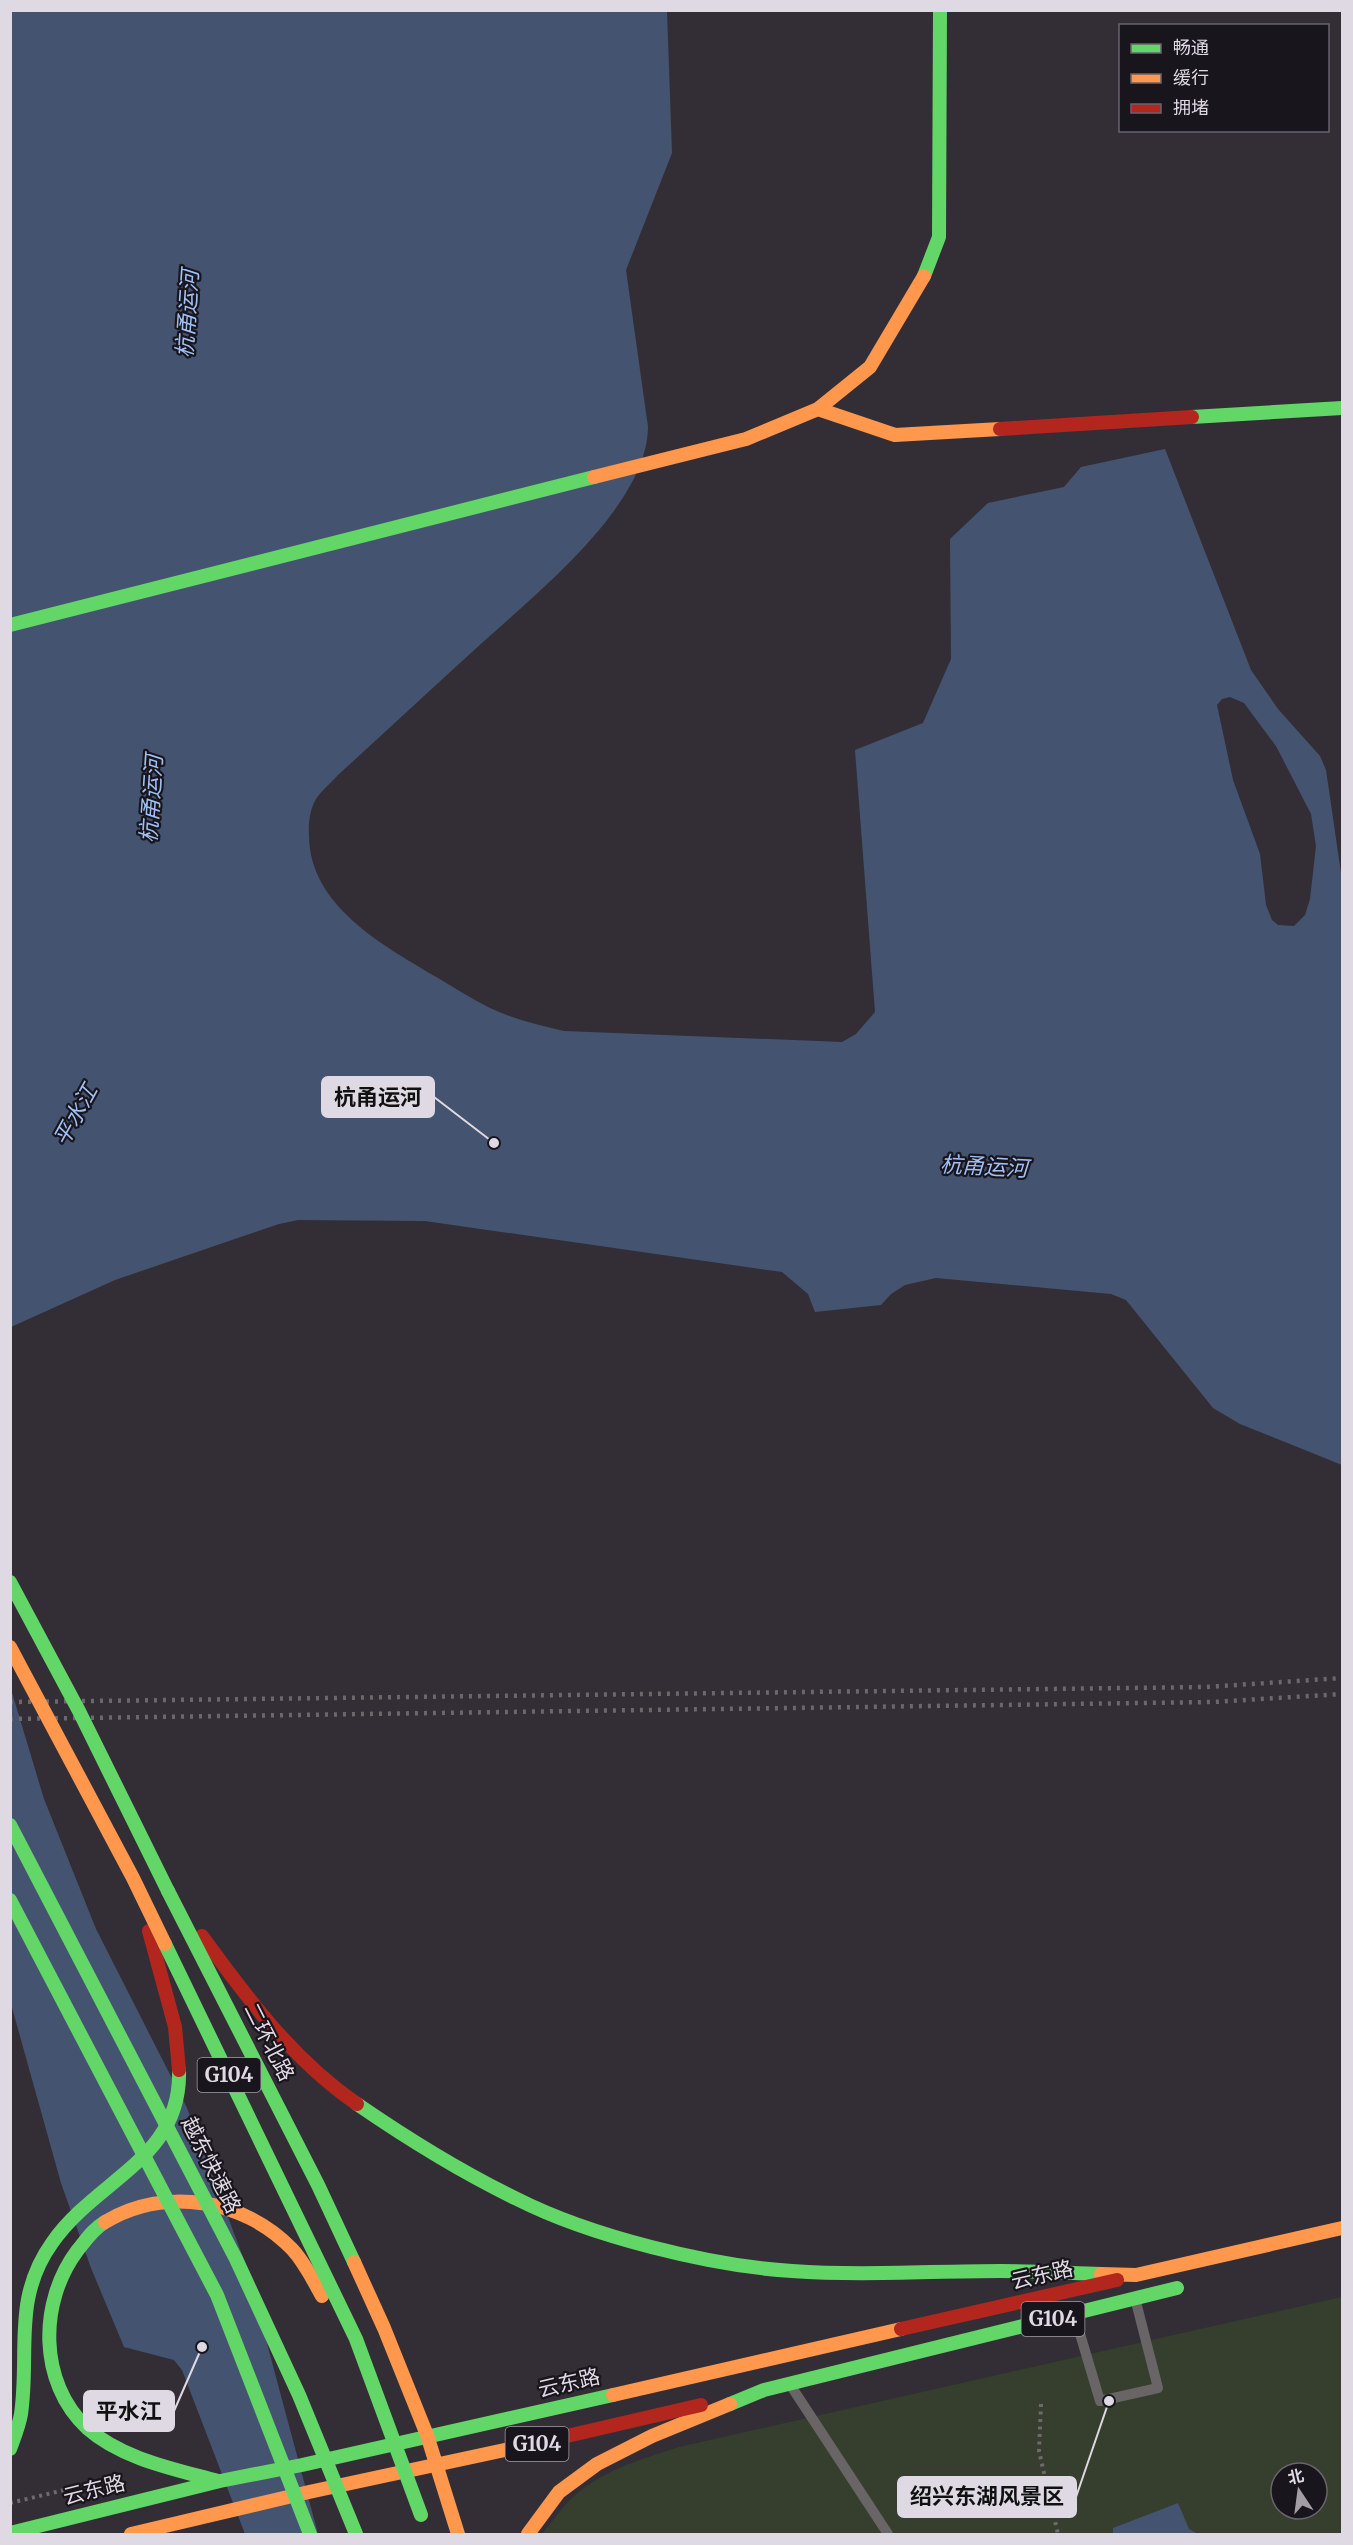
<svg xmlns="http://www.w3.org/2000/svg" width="1353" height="2545" font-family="Merriweather,'Noto Sans SC',serif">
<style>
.green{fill:#363e2d;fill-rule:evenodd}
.water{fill:#445470;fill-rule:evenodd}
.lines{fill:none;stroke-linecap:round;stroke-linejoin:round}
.path{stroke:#6d696c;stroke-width:4;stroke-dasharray:3 4.5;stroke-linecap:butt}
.lane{stroke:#696566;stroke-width:10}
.fast{stroke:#63d668;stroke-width:14}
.slow{stroke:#ff974d;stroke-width:14}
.jam{stroke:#b3261e;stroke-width:14}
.rail{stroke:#6b686c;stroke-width:4.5;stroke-dasharray:3 6;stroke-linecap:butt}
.fast-bridge{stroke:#63d668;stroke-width:14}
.slow-bridge{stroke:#ff974d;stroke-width:14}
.labels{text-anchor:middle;stroke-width:4.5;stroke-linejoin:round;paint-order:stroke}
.shield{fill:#19151c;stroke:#a49ea7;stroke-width:1.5}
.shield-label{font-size:20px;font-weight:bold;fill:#dfd9e3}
.street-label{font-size:21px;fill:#dfd9e3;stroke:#19151c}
.water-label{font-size:22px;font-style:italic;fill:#9fc0f5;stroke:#19151c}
.leader{fill:none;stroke:#dfd9e3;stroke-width:2}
.callout-dot{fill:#dfd9e3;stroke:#19151c;stroke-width:2}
.callout{fill:#dfd9e3;stroke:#dfd9e3;stroke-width:2}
.callout-label{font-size:22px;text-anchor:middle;font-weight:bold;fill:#111}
</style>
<rect width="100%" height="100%" fill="#332e36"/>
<path class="green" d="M1342,2297v237h-800c9,-10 17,-23 27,-33 29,-29 72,-42 110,-54zM1281,2473h36v36h-36z"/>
<g class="water">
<path d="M10,11h657l5,142 -46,117 22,157c-1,82 -119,172 -176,225 -45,41 -89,82 -134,123 -7,8 -17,16 -22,24 -6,10 -8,25 -7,36 0,71 75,111 129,143 17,10 34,21 52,30 23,11 49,17 74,23l278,11 14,-8 19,-22 -20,-262 68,-27 28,-64 -1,-120 38,-36 76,-16 17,-20 84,-18 86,221 27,39 42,47 6,14 16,110v585l-102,-41 -27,-16 -87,-108 -15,-6 -175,-16 -31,7 -14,9 -10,11 -66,7 -7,-18 -26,-22 -357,-51 -127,-1 -19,4 -164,56 -104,47zM1230,697l14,6 32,43 35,68 5,32 -6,53 -5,16 -11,11 -16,-1 -6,-5 -6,-15 -6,-51 -27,-74 -16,-75 5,-6z"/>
<polygon points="10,1686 44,1799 96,1929 187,2108 246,2265 318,2534 245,2534 182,2370 174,2360 124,2347 91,2268 61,2183 11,2004"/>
<polygon points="1178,2503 1189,2529 1198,2534 1113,2534 1113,2528"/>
</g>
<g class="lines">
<g class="path">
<polyline points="1041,2404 1039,2451 1058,2534"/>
<polyline points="10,2503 119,2477"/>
</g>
<g class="lane">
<polyline points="1075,2317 1100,2401 1158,2388 1136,2302"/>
<polyline points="791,2386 888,2534"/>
</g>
<g class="fast">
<polyline points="924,276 939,237 940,10"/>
<polyline points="1192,417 1342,408"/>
<polyline points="10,625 594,477"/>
<path d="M357,2104c51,35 104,68 160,95 73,37 193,67 275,72 70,5 139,0 209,0 33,0 67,2 100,3"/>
<path d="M105,2222c-12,7 -19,18 -28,29 -38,51 -39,131 10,177 35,31 87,41 131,53"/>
<polyline points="730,2404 764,2390 1177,2288"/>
<path d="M10,2449c4,-11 9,-23 11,-35 9,-62 -9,-115 31,-171 44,-64 130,-84 127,-173"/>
<polyline points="10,2533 220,2481 302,2465 613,2395"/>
</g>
<g class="slow">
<polyline points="818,409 895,435 1000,429"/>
<polyline points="594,477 746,439 818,409 870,367 924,276"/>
<path d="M105,2222c60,-36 139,-23 187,27 13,14 21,31 30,47"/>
<polyline points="1101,2274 1136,2275 1342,2228"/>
<polyline points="613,2395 901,2329"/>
<polyline points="131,2534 309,2492 528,2445"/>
<polyline points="528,2534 559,2492 597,2464 652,2436 730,2404"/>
</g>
<g class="jam">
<polyline points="1000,429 1192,417"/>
<polyline points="149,1931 175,2027 179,2070"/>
<path d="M202,1936c45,62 91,124 155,168"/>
<polyline points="901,2329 1117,2280"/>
<polyline points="528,2445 701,2405"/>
</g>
<g class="rail">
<polyline points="10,1702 1206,1687 1342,1678"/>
<polyline points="10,1719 1213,1702 1342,1694"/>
</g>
<g class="fast-bridge">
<polyline points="10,1582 79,1711 168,1891"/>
<polyline points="10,1825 236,2259 299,2395 356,2534"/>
<polyline points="168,1891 318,2185 354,2262"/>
<polyline points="10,1900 217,2295 310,2534"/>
<polyline points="165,1944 356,2339 421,2515"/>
</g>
<g class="slow-bridge">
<polyline points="10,1647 133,1878 165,1944"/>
<polyline points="354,2262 384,2328 427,2435 458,2534"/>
</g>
</g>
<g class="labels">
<g class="shield">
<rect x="197.5" y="2058" width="63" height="34" rx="4.5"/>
<rect x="1021.5" y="2302" width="63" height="34" rx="4.5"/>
<rect x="505.5" y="2427" width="63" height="34" rx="4.5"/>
</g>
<g class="shield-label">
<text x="229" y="2082">G104</text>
<text x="1053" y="2326">G104</text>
<text x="537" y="2451">G104</text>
</g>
<g class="street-label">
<text transform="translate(269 2042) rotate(63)" y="7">二环北路</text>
<text transform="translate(211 2165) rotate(63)" y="7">越东快速路</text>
<text transform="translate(1042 2275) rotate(-13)" y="7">云东路</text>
<text transform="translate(569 2383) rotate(-13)" y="7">云东路</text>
<text transform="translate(94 2490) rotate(-14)" y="7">云东路</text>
</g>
<g class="water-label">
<text transform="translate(187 314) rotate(-86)" y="8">杭甬运河</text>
<text transform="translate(151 799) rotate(-86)" y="8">杭甬运河</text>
<text transform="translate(75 1115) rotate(-61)" y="8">平水江</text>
<text transform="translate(984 1166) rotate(3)" y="8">杭甬运河</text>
</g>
</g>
<path class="leader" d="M494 1143L434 1097M202 2347L174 2411M1109 2401L1076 2497"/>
<g class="callout-dot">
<circle cx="494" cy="1143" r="6"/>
<circle cx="202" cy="2347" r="6"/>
<circle cx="1109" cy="2401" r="6"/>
</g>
<g class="callout">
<rect x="322" y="1077" width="112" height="40" rx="6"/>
<rect x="84" y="2391" width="90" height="40" rx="6"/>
<rect x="898" y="2477" width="178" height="40" rx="6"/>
</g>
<g class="callout-label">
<text x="378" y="1105">杭甬运河</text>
<text x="129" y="2419">平水江</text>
<text x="987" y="2504">绍兴东湖风景区</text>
</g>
<rect width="1353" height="2545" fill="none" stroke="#dfd9e3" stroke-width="24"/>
<rect x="1119" y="24" width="210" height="108" fill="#19151c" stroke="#68636c" stroke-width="1.5"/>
<rect x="1131" y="44" width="30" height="9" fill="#63d668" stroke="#68636c" stroke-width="1.5"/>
<text x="1173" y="54" font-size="18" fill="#dfd9e3">畅通</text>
<rect x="1131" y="74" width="30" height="9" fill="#ff974d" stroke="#68636c" stroke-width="1.5"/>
<text x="1173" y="84" font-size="18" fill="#dfd9e3">缓行</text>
<rect x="1131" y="104" width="30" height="9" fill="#b3261e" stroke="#68636c" stroke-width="1.5"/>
<text x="1173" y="114" font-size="18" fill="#dfd9e3">拥堵</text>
<g transform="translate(1299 2491) rotate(347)"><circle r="28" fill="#19151c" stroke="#68636c" stroke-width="1.5"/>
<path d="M0-4.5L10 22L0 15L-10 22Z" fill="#a39da6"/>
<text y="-9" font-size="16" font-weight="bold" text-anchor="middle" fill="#dfd9e3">北</text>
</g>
</svg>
